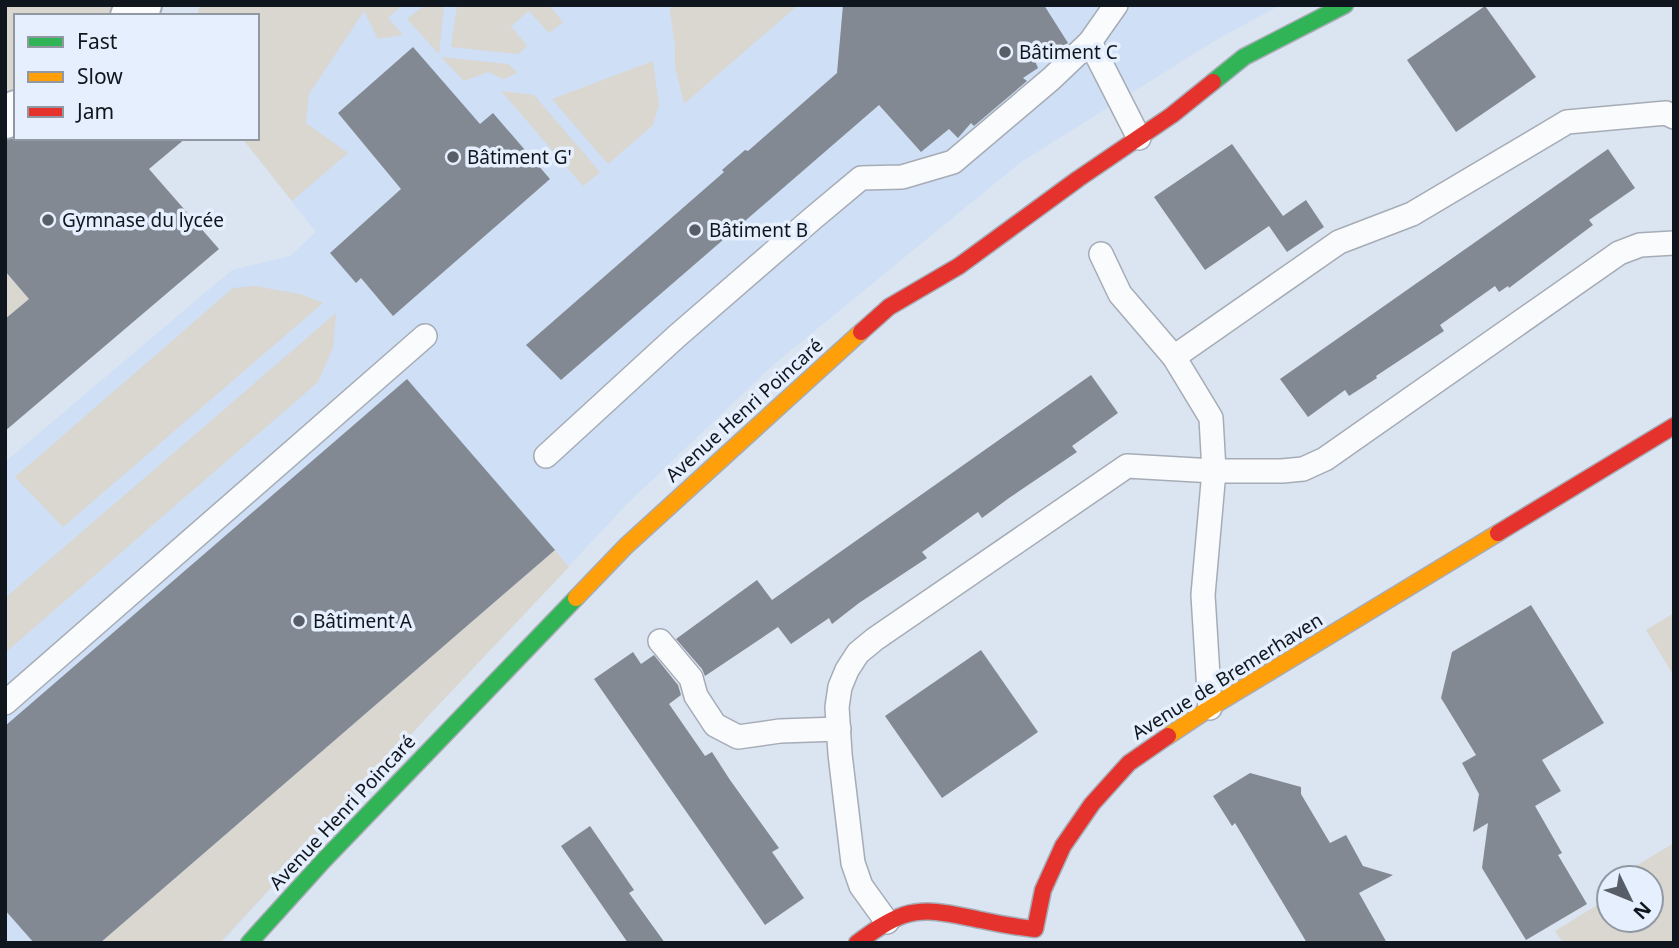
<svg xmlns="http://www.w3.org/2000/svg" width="1679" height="948" font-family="'Noto Sans',sans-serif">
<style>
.built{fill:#cfdff5}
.green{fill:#dad7d0}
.building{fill:#828992}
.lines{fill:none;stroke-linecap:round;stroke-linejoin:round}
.lane-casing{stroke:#a6acb6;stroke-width:26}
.street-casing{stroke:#a6acb6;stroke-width:42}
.fast-casing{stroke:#a6acb6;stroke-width:19}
.slow-casing{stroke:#a6acb6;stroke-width:19}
.jam-casing{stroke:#a6acb6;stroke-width:19}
.lane{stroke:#fafbfd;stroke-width:23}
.street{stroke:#fafbfd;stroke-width:38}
.fast{stroke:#30b455;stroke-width:16}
.slow{stroke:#ff9f0a;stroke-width:16}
.jam{stroke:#e5322d;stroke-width:16}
.poi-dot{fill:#575e68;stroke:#e5effd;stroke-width:2.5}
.labels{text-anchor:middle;stroke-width:7;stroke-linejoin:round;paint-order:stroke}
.poi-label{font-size:19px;fill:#10161e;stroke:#e5effd;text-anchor:start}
.street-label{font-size:19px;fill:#10161e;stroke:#e5effd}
</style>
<rect width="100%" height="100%" fill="#dbe4f1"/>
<polygon class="built" points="200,5 1280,5 1211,43 1021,162 773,365 628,503 428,716 221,943 5,943 5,462 232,270 290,256 316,232 242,138 257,138 257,16 197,16"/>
<g class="green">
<polygon points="5,5 121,5 108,16 16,16 16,91 5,100"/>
<polygon points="200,5 403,5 388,18 403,35 378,39 364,11 309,94 306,123 348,153 292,201 242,138 257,138 257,16 197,16"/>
<polygon points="425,5 444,5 439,54 407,19"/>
<polygon points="457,5 549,5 563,22 549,33 529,11 511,26 527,46 518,54 451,47"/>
<polygon points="671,5 797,5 797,6 684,104 675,67 675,46 670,11"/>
<polygon points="441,57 508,64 518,73 503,79 488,72 464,81"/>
<polygon points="653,61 659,105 653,125 608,164 552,99"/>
<polygon points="501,91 534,95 600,172 583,186"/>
<polygon points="5,271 29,299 5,319"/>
<polygon points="255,286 300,294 323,303 63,527 15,477 233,288"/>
<polygon points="336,313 333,348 318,382 5,653 5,598"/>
<polygon points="555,550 569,567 428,716 220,943 100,943"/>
<polygon points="1674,613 1674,676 1646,630"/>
<polygon points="1674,843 1674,943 1563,943 1555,931 1602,902 1596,890 1609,882 1609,920 1651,920 1651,878 1616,878"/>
</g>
<g class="building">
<polygon points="843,5 1044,5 1068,43 1035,61 1038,68 1023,78 1027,81 974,126 971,123 958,138 949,129 921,152 879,105 561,380 526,345 724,172 722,170 745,150 748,151 837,73"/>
<polygon points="1485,6 1536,77 1456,132 1407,60"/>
<polygon points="413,47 480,124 493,113 550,179 393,316 361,278 356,283 330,253 401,189 338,113"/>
<polygon points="16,138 186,138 149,169 219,249 5,431 5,319 29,299 5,271 5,140"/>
<polygon points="1232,144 1283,216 1306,200 1324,227 1287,252 1269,226 1205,270 1154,197"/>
<polygon points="1608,149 1635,188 1589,220 1593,225 1509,288 1508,286 1499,292 1495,286 1440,325 1444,331 1376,376 1377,378 1349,396 1345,390 1308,417 1280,379"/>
<polygon points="1091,375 1118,413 1072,446 1077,452 1009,498 982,518 978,512 922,552 927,558 859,603 832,624 829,618 791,644 778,627 705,676 702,669 676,639 757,580 772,600"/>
<polygon points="407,379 555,550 100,943 34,943 5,910 5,726"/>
<polygon points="1531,605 1604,723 1542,760 1561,791 1535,806 1562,853 1558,855 1587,904 1526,940 1482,868 1488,823 1473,832 1479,794 1462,763 1476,755 1441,698 1452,652"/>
<polygon points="981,650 1038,732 942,798 885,716"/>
<polygon points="633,652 641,664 654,655 678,685 681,695 669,704 705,756 712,752 730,780 779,848 772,852 804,898 765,925 594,679"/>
<polygon points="1250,773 1301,787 1301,794 1330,843 1346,835 1363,866 1393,875 1359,893 1387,943 1307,943 1235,823 1232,826 1213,796"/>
<polygon points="590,826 634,890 629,893 665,943 628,943 561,846"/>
</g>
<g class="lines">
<defs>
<g id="lane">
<polyline points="1116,5 1090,42 1139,138"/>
<polyline points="1101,254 1120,294 1174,357 1339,242 1412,214 1567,122 1666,113 1674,117"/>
<polyline points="1174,357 1211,418 1214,471 1203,595 1210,708"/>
<polyline points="546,456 677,336 812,219 861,178 902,177 953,162 1051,79 1090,42"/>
<polyline points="660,641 691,678 696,696 715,725 738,737 780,731 839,729"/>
<polyline points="5,703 425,336"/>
<polyline points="887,922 861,886 853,863 840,754 837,707 840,687 847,670 858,653 875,639 1127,466 1214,471 1282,471 1303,469 1325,459 1619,253 1640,245 1674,243"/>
</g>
<g id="street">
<polyline points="130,16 142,5"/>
<polyline points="5,119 16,110"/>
</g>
<g id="fast">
<polyline points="1213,82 1244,57 1345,5"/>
<polyline points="249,943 324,860 576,598"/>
</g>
<g id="slow">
<polyline points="576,598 626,546 861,332"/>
<polyline points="1168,736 1210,708 1498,533"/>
</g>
<g id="jam">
<polyline points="861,332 889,307 959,266 1078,179 1172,115 1213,82"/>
<polyline points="1498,533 1674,426"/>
<path d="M857,943c15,-11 30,-22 47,-28 26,-8 51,0 77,5 18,4 36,7 54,9l8,-39 20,-44 29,-42 37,-41 39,-27"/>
</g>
</defs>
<use href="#lane" class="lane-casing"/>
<use href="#street" class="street-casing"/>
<use href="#fast" class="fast-casing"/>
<use href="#slow" class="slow-casing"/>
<use href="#jam" class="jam-casing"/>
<use href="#lane" class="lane"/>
<use href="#street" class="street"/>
<use href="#fast" class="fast"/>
<use href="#slow" class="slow"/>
<use href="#jam" class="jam"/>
</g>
<g class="poi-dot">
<circle cx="1005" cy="52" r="7"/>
<circle cx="453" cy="157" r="7"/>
<circle cx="48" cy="220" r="7"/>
<circle cx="695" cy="230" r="7"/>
<circle cx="299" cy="621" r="7"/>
</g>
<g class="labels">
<g class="poi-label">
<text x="1019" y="59">Bâtiment C</text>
<text x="467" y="164">Bâtiment G'</text>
<text x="62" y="227">Gymnase du lycée</text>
<text x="709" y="237">Bâtiment B</text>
<text x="313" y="628">Bâtiment A</text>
</g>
<g class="street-label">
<text transform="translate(744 410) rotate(-42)" y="7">Avenue Henri Poincaré</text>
<text transform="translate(1227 676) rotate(-32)" y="7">Avenue de Bremerhaven</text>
<text transform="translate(342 812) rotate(-47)" y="7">Avenue Henri Poincaré</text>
</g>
</g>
<rect width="1679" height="948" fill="none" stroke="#10161e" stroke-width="14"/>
<rect x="14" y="14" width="245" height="126" fill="#e5effd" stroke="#9098a4" stroke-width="2"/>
<rect x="28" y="37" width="35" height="10" fill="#30b455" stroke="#9098a4" stroke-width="2"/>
<text x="77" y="49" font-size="21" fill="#10161e">Fast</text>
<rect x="28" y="72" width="35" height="10" fill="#ff9f0a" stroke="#9098a4" stroke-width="2"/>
<text x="77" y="84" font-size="21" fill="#10161e">Slow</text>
<rect x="28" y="107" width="35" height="10" fill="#e5322d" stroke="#9098a4" stroke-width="2"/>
<text x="77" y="119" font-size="21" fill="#10161e">Jam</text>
<g transform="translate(1630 899) rotate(133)"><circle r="33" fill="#e5effd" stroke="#9098a4" stroke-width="2"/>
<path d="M0-5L12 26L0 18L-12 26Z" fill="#575e68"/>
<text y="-10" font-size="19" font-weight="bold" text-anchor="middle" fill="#10161e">N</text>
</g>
</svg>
